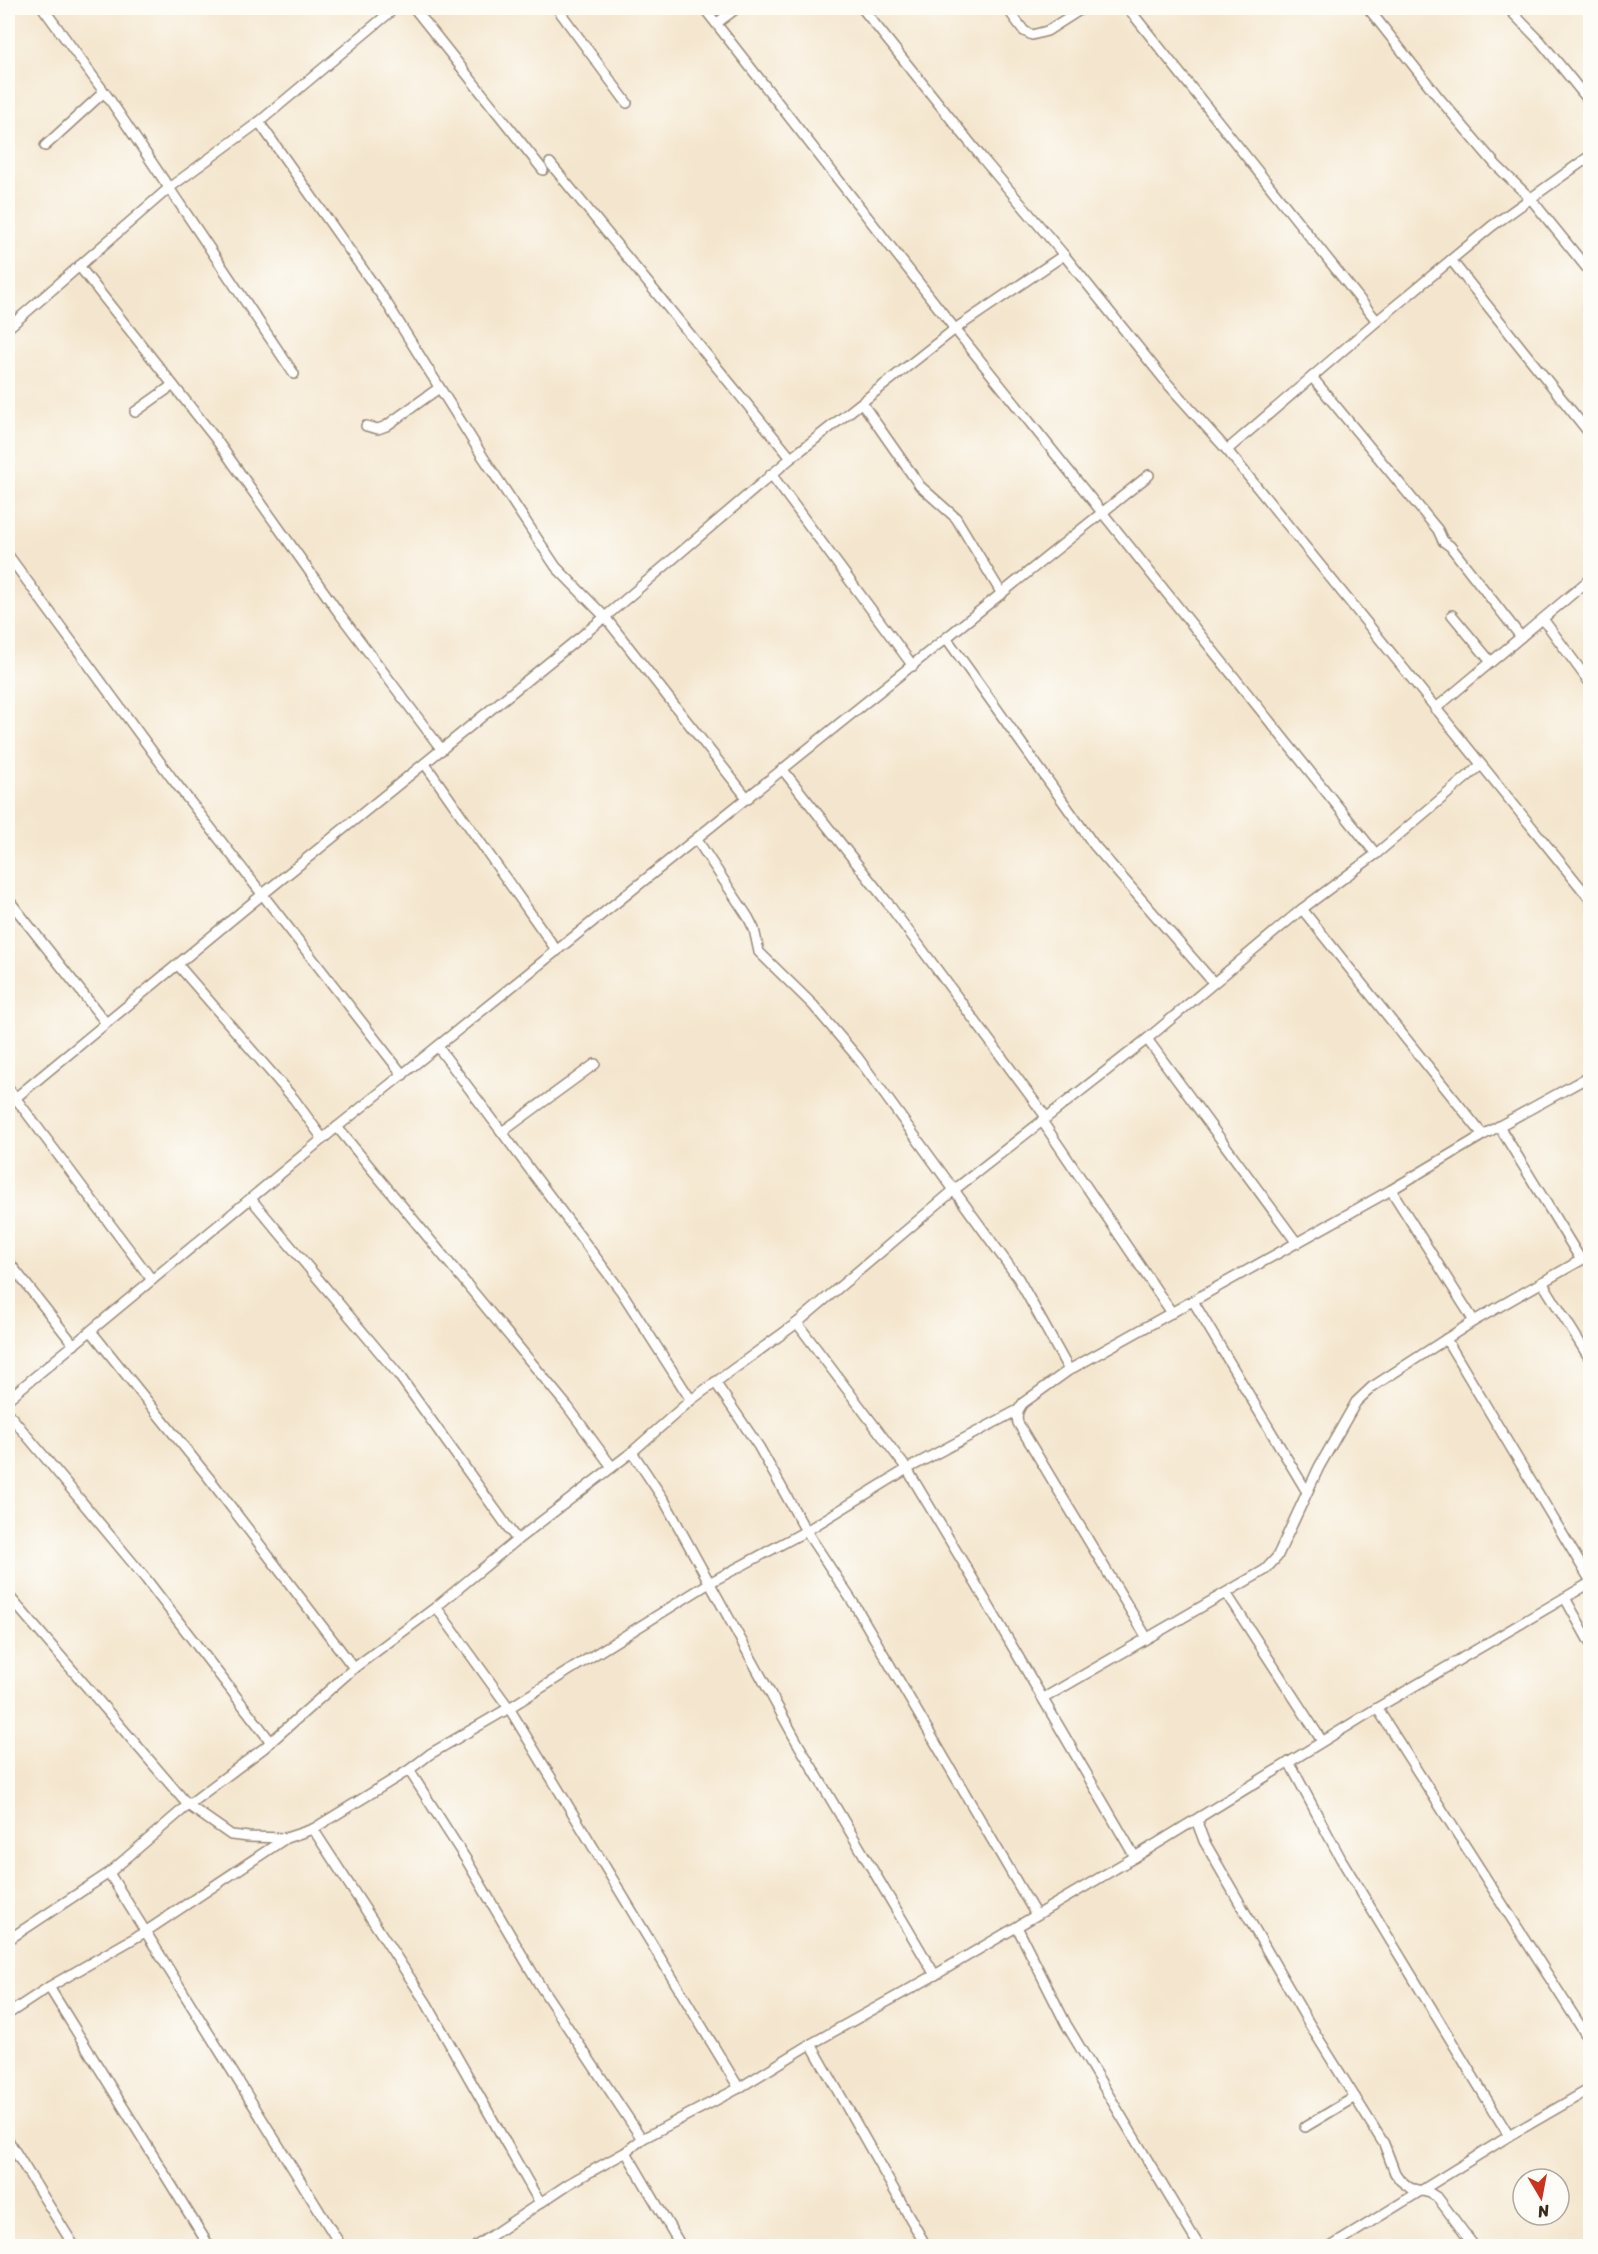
<svg xmlns="http://www.w3.org/2000/svg" width="1598" height="2254" font-family="Sriracha,sans-serif">
<style>
.lines{fill:none;stroke-linecap:round;stroke-linejoin:round}
.minor-casing{stroke:#988876;stroke-width:12}
.minor{stroke:#fff;stroke-width:9}
</style>
<rect width="100%" height="100%" fill="#fdfcf7"/>
<filter id="ink" filterUnits="userSpaceOnUse"><feTurbulence type="fractalNoise" baseFrequency=".0167" numOctaves="2"/><feDisplacementMap in="SourceGraphic" scale="12" xChannelSelector="R" yChannelSelector="G"/><feConvolveMatrix kernelMatrix="1 2 1 2 8 2 1 2 1" color-interpolation-filters="sRGB"/></filter>
<filter id="wash" filterUnits="userSpaceOnUse"><feTurbulence type="fractalNoise" baseFrequency=".008" numOctaves="4" result="noise"/><feDisplacementMap in="SourceGraphic" scale="24" xChannelSelector="R" yChannelSelector="G"/><feGaussianBlur stdDeviation="1.35" result="paint"/><feColorMatrix in="noise" values="0 0 0 0 0 0 0 0 0 0 0 0 0 0 0 0 0 1.4 0 .05"/><feComposite in="paint" operator="in"/></filter>
<g filter="url(#wash)">
<rect width="100%" height="100%" fill="#f4e6ce"/>
</g>
<g filter="url(#ink)">
<g class="lines">
<defs>
<g id="minor">
<polyline points="43,8 110,100 294,374"/>
<polyline points="414,8 543,170"/>
<polyline points="557,8 627,103"/>
<polyline points="704,8 955,329 1064,255"/>
<polyline points="862,8 983,159 1064,255 1167,383 1227,450 1590,899"/>
<polyline points="1007,8 1024,31 1032,35 1047,31 1083,8"/>
<polyline points="1128,8 1377,321"/>
<polyline points="1368,8 1439,98 1496,165 1531,199 1590,272"/>
<polyline points="1508,8 1541,42 1590,102"/>
<polyline points="717,23 737,8"/>
<polyline points="259,122 386,302 483,457 556,567 605,617 748,799"/>
<polyline points="45,146 104,92"/>
<polyline points="550,163 791,458"/>
<polyline points="1451,260 1590,434"/>
<polyline points="79,266 215,438 339,613 442,750"/>
<polyline points="8,328 169,188 259,122 395,8"/>
<polyline points="1312,377 1438,530 1443,541 1450,546 1521,637"/>
<polyline points="862,403 920,486 956,518 1002,594"/>
<polyline points="135,412 173,385"/>
<polyline points="366,426 378,429 386,426 439,388"/>
<polyline points="1227,450 1377,321 1492,226 1590,156"/>
<polyline points="771,474 913,666"/>
<polyline points="8,555 171,777 403,1075"/>
<polyline points="1452,615 1491,662"/>
<polyline points="1543,619 1590,683"/>
<polyline points="947,639 1094,845 1213,982"/>
<polyline points="1435,709 1590,579"/>
<polyline points="425,764 557,951"/>
<polyline points="783,770 887,902 1046,1117"/>
<polyline points="697,840 748,917 754,929 759,952 813,1005 858,1058 1018,1278 1069,1370"/>
<polyline points="8,899 106,1023"/>
<polyline points="1302,909 1483,1135"/>
<polyline points="178,965 294,1099 323,1139"/>
<polyline points="1147,1039 1297,1243"/>
<polyline points="438,1047 621,1291 691,1400"/>
<polyline points="8,1088 152,1280"/>
<polyline points="8,1104 263,894 605,617 791,458 955,329 1376,854"/>
<polyline points="1042,1121 1172,1313"/>
<polyline points="1499,1126 1581,1260"/>
<polyline points="337,1127 568,1407 612,1467"/>
<polyline points="502,1132 595,1064"/>
<polyline points="1391,1190 1474,1321"/>
<polyline points="251,1199 398,1374 517,1540"/>
<polyline points="8,1261 74,1345"/>
<polyline points="1542,1282 1590,1359"/>
<polyline points="1193,1301 1307,1492"/>
<polyline points="797,1323 907,1469 976,1584 1135,1857"/>
<polyline points="91,1331 209,1478 354,1668"/>
<polyline points="1446,1339 1590,1580"/>
<polyline points="715,1382 759,1447 806,1531 856,1607 1036,1915"/>
<polyline points="8,1399 337,1127 1149,475"/>
<polyline points="8,1413 146,1579 271,1742"/>
<polyline points="632,1452 664,1500 797,1742 935,1975"/>
<polyline points="1226,1593 1322,1741"/>
<polyline points="8,1595 188,1805 231,1835 249,1837 286,1838 313,1829 409,1770 467,1861 539,1984 642,2139"/>
<polyline points="1565,1598 1590,1643"/>
<polyline points="436,1607 509,1708 739,2088"/>
<path d="M1147,1638l-129,-215c-2,-9 0,-13 5,-20l46,-33 322,-180 92,-55 107,-59"/>
<polyline points="1044,1698 1265,1570 1277,1557 1319,1467 1356,1402 1372,1387 1474,1321 1590,1255"/>
<polyline points="1377,1708 1590,2041"/>
<polyline points="1289,1762 1341,1859 1509,2136"/>
<polyline points="409,1770 430,1754 509,1708 711,1582 806,1531 907,1469 1018,1410"/>
<polyline points="1200,1817 1198,1825 1204,1841 1310,2025 1384,2144 1395,2173 1400,2180 1410,2188 1430,2193 1438,2198 1474,2246"/>
<polyline points="313,1829 427,2004 540,2203"/>
<polyline points="109,1873 341,2246"/>
<polyline points="1017,1927 1066,2024 1199,2246"/>
<polyline points="8,1940 109,1873 188,1805 264,1748 354,1668 436,1607 517,1540 632,1452 691,1400 797,1323 954,1190 1147,1039 1302,909 1376,854 1481,765"/>
<polyline points="49,1987 209,2246"/>
<polyline points="8,2014 49,1987 145,1932 286,1838"/>
<polyline points="811,2044 926,2246"/>
<polyline points="1305,2127 1355,2097"/>
<polyline points="8,2140 74,2246"/>
<polyline points="626,2152 681,2246"/>
<polyline points="476,2246 570,2183 626,2152 642,2139 739,2088 811,2044 935,1975 1135,1857 1377,1708 1590,1583"/>
<polyline points="1332,2246 1509,2136 1590,2089"/>
</g>
</defs>
<use href="#minor" class="minor-casing"/>
<use href="#minor" class="minor"/>
</g>
</g>
<rect width="1598" height="2254" fill="none" stroke="#fdfcf7" stroke-width="30"/>
<g transform="translate(1541 2197) rotate(170)"><circle r="28" fill="#fdfcf7" stroke="#afa8a0" stroke-width="1.5"/>
<path d="M0-4.5L10 22L0 15L-10 22Z" fill="#c8321e"/>
<text y="-9" font-size="16" font-weight="bold" text-anchor="middle" fill="#3b2a1e">N</text>
</g>
</svg>
